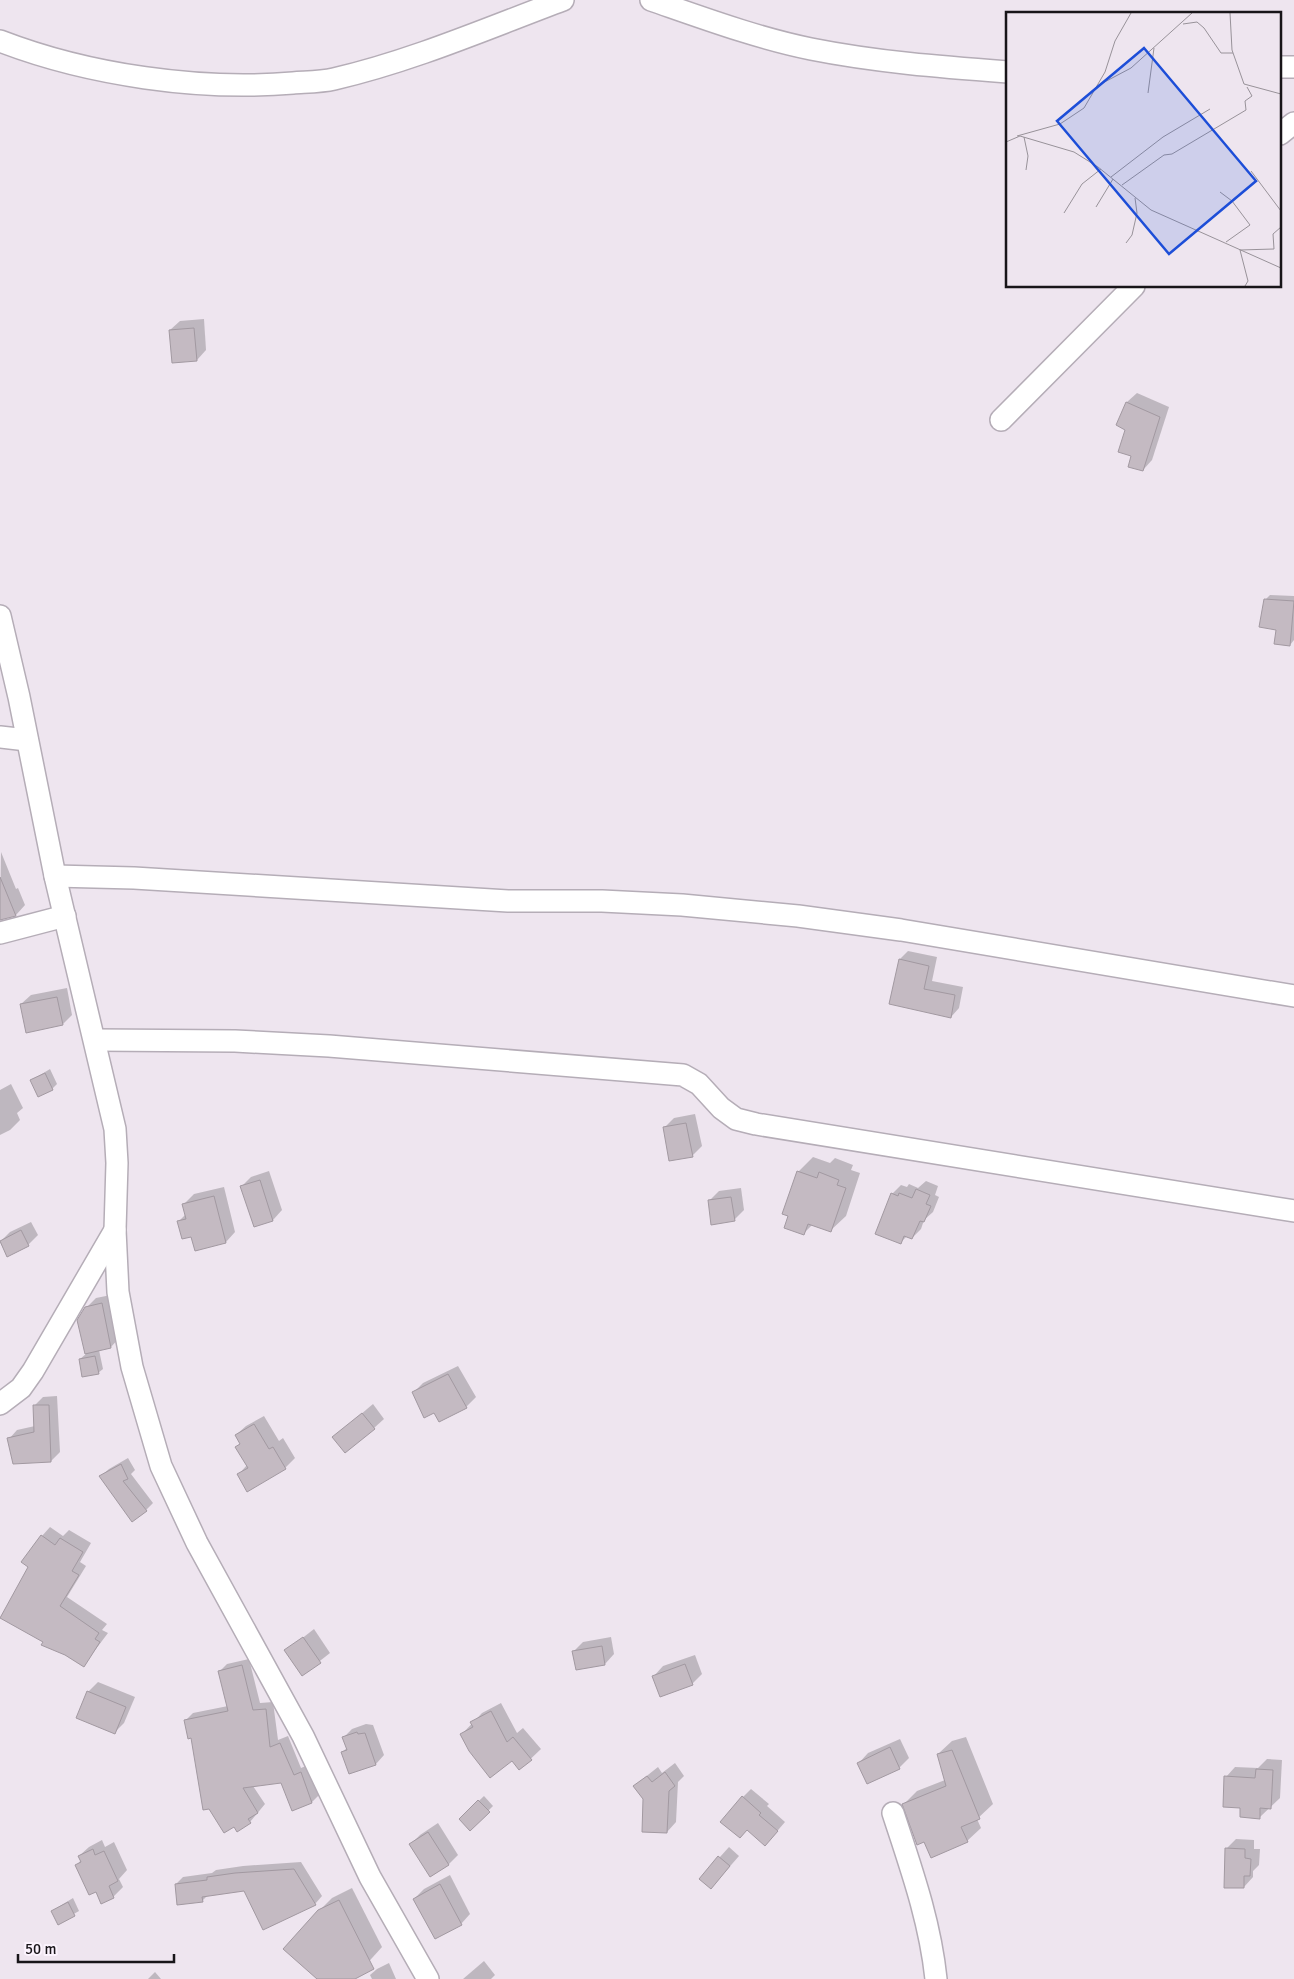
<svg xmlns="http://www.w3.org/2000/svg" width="1294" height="1979" font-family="Signika,sans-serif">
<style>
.shadow{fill:#0003}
.building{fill:#c4bac2;stroke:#a299a1}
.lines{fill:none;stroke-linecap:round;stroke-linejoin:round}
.minor-casing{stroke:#b5adb7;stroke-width:24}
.minor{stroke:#fff;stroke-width:21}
.inset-road{fill:none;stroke:#989299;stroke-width:1}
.view{fill:#1d4ed8;fill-opacity:0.15;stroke:#1d4ed8;stroke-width:2.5}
.inset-edge{fill:none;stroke:#181519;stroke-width:2.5}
</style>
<rect width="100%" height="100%" fill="#eee5ef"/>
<g class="shadow">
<polygon points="204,319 206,350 197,360 170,330 180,321"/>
<polygon points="1137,393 1169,407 1152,460 1143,470 1132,455 1127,429 1127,402"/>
<polygon points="1270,595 1294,596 1294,640 1290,645 1266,599"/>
<polygon points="1,852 16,889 18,888 25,905 16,915 0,919"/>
<polygon points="908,951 937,957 932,981 963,987 959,1008 951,1017 890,1003 900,959"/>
<polygon points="67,988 72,1015 63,1024 21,1004 31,995"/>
<polygon points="50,1069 57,1084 52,1089 32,1080"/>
<polygon points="11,1084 23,1108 17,1113 20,1120 10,1130 0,1135 0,1090"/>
<polygon points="695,1114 702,1146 692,1156 664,1128 674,1118"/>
<polygon points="813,1157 830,1163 835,1158 853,1165 851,1170 860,1173 846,1216 831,1230 813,1224 803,1234 798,1172"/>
<polygon points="269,1171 282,1210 273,1220 254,1226 241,1187 251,1177"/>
<polygon points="926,1181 938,1186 935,1195 939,1197 933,1212 924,1220 921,1229 912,1238 907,1236 901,1242 892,1194 901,1185 907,1187 909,1184 918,1188"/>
<polygon points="224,1187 235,1232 226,1242 192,1236 179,1221 186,1214 184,1204 194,1194"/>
<polygon points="741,1188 744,1210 734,1220 709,1201 719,1191"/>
<polygon points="31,1222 38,1235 28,1245 7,1256 0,1242 10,1232"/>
<polygon points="111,1295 120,1337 111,1347 99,1350 103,1369 98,1373 80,1359 86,1354 78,1320 86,1308 96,1298"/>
<polygon points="458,1366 476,1397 466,1407 439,1421 434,1411 413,1393 423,1383"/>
<polygon points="57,1396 60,1452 51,1461 9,1439 17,1430 35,1426 34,1406 43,1397"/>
<polygon points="373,1404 384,1419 374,1428 334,1437"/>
<polygon points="264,1416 279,1441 283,1438 295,1458 285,1468 238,1475 247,1465 236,1447 241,1443 236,1435 246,1426"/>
<polygon points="128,1458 135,1470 131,1474 153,1503 146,1510 101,1476 109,1469"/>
<polygon points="50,1527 63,1536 69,1530 91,1543 80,1562 86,1566 67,1597 107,1624 102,1630 108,1633 83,1666 44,1641 30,1567 42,1536"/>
<polygon points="314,1629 330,1653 302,1675 286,1651"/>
<polygon points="611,1637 614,1654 605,1664 573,1652 583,1642"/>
<polygon points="695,1655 702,1674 692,1684 654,1676 663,1666"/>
<polygon points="249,1659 260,1703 273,1702 278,1740 288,1736 301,1768 308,1765 319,1795 312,1802 282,1782 253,1786 265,1804 250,1822 192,1737 185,1721 193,1713 228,1706 219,1672 227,1664"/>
<polygon points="98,1682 135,1697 124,1723 114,1733 88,1692"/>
<polygon points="501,1703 517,1733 523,1728 541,1749 520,1769 512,1759 462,1734 482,1713"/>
<polygon points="366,1724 373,1725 384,1755 376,1764 350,1773 342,1752 347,1748 343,1738 352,1729"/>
<polygon points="966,1737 993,1804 977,1819 981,1828 967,1841 925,1841 903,1805 917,1791 945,1780 938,1754 952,1741"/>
<polygon points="900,1739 909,1758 899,1768 859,1763 868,1753"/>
<polygon points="1267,1759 1282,1760 1280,1798 1260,1817 1241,1806 1226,1777 1235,1767 1258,1768"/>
<polygon points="675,1763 684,1776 678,1782 676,1822 667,1832 634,1786 658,1767 662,1773"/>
<polygon points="751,1789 769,1804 767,1806 785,1822 773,1836 743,1797"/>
<polygon points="484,1796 493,1806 470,1829 460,1819"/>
<polygon points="438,1823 458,1855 449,1864 431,1876 411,1844 420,1835"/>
<polygon points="1236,1839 1254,1840 1254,1849 1260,1849 1259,1865 1253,1871 1253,1877 1244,1887 1226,1849"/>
<polygon points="102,1840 105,1847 114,1842 127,1870 119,1879 123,1887 113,1897 96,1890 76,1866 81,1860 79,1856 89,1847"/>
<polygon points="729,1847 739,1856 711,1888 700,1879"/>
<polygon points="301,1862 322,1896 315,1904 245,1889 208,1895 202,1901 176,1884 183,1877 212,1873 216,1870 243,1866"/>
<polygon points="450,1875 470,1914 461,1924 414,1899 424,1889"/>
<polygon points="352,1888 382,1947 353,1979 319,1979 319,1911 332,1898"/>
<polygon points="73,1898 79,1911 58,1923 52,1911"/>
<polygon points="484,1961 495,1975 491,1979 463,1979"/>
<polygon points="389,1963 396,1979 372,1979 370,1975 377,1969"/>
<polygon points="155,1972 161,1979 148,1979"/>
</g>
<g class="building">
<polygon points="194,328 197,361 172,363 169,330"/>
<polygon points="1126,402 1160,417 1143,471 1128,467 1131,456 1118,452 1125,430 1116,425"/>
<polygon points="1264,599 1294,601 1290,646 1274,644 1276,630 1259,627"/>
<polygon points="0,877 16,916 0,920"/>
<polygon points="899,959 929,966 924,989 955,995 951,1018 889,1004"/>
<polygon points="57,997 63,1025 26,1033 20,1004"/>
<polygon points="45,1073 53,1090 38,1097 30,1080"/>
<polygon points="686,1123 693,1157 669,1161 663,1127"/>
<polygon points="797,1171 817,1178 819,1172 839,1180 837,1185 846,1188 831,1232 808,1224 804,1235 784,1228 788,1216 782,1214"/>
<polygon points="260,1180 273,1221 254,1227 240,1186"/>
<polygon points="916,1189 930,1195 926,1204 931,1206 924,1222 920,1221 912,1239 904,1236 901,1244 875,1234 891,1193 898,1196 899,1193 912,1198"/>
<polygon points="214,1196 226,1243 195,1251 191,1237 182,1239 177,1221 186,1219 182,1204"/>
<polygon points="731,1197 735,1221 711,1225 708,1200"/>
<polygon points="21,1230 29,1246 7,1257 0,1241"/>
<polygon points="102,1303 111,1348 85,1354 77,1320 85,1307"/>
<polygon points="95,1356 99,1374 82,1377 79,1359"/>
<polygon points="448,1374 467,1408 439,1422 434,1413 424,1418 412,1392"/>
<polygon points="33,1405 49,1405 51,1462 13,1464 7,1438 34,1432"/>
<polygon points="362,1413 375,1429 345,1453 332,1437"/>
<polygon points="254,1424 269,1449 273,1447 286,1469 247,1492 237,1474 248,1468 235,1447 240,1444 235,1435"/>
<polygon points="121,1464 128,1479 123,1481 147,1511 132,1522 99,1476"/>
<polygon points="41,1535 55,1545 60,1538 83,1552 72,1571 79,1575 60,1606 99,1633 95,1639 100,1642 84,1667 65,1655 41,1645 43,1642 0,1618 28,1567 21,1562"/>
<polygon points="303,1637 321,1663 302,1676 284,1650"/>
<polygon points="602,1646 605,1665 576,1670 572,1651"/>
<polygon points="685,1664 693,1685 660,1697 652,1676"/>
<polygon points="242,1665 253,1710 266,1709 270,1747 280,1743 294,1775 301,1772 312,1803 292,1811 281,1783 243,1788 258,1813 248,1819 251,1823 237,1832 234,1827 224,1833 209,1809 203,1810 191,1738 188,1739 184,1720 228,1711 218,1671"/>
<polygon points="87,1691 126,1707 115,1734 76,1718"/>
<polygon points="491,1711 507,1742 513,1737 532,1760 519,1770 512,1761 490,1778 469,1751 460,1734 473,1727 470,1722"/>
<polygon points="357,1732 358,1734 365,1733 376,1765 349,1774 341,1752 347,1750 342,1737"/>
<polygon points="890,1747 900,1769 867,1784 857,1763"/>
<polygon points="952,1750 980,1819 961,1827 968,1842 931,1858 924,1842 917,1845 902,1804 946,1786 937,1754"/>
<polygon points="1256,1769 1273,1770 1271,1809 1260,1808 1260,1819 1240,1817 1240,1808 1223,1807 1224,1776 1255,1778"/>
<polygon points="665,1772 675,1786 669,1791 667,1833 642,1832 643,1799 633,1786 647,1776 652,1782"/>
<polygon points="742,1796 761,1813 759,1815 778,1831 765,1846 747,1830 740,1838 720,1822"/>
<polygon points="478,1800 490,1812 470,1831 459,1819"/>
<polygon points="428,1832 449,1865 430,1877 409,1844"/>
<polygon points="1225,1848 1245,1849 1245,1858 1251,1859 1250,1876 1244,1876 1244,1888 1224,1888"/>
<polygon points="93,1849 95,1855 104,1851 118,1881 109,1886 114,1898 101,1904 96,1892 89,1895 75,1865 81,1862 78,1856"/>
<polygon points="718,1856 730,1866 711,1889 699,1879"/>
<polygon points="294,1869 316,1905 263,1930 244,1891 202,1897 203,1902 177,1905 175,1884 207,1880 207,1877 235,1873"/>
<polygon points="440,1884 462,1925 435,1939 413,1899"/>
<polygon points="339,1900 374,1969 355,1979 317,1979 283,1949 318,1910"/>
<polygon points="68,1902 75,1916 58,1925 51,1911"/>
</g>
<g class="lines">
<defs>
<g id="minor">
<path d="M651,0c52,18 106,38 160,49 65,13 131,18 197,23"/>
<path d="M0,41c88,34 200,50 293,42 13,-1 28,-1 41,-4 78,-18 154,-51 229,-79"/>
<polyline points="1280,67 1294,67"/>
<polyline points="1280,134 1294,123"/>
<polyline points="1001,420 1134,286"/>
<polyline points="0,616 19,697 55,876 115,1129 117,1163 115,1230 118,1292 132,1367 161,1466 197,1543 303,1736 370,1877 428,1979"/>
<polyline points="0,737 27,740"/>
<polyline points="55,876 134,878 508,901 602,901 682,905 798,916 901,930 1294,996"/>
<polyline points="0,933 65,916"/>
<polyline points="95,1040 235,1041 329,1046 683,1075 699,1084 721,1108 736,1119 756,1124 1294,1211"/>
<polyline points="0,1404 21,1388 33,1371 115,1230"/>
<path d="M893,1813c18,55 37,108 43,166"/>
</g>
</defs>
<use href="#minor" class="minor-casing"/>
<use href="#minor" class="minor"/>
</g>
<g transform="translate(1006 12)">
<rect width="275" height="275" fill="#eee5ef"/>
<path class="inset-road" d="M224,1l2,37 12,34 37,10M177,12l14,-2 7,6 17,25h12M91,74l34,-18 61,-55M142,81l6,-45M11,124l43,-12 24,-16 21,-36 10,-31 16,-28M18,125l4,19 -2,14M0,130l14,-6 54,16 24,15 53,43 130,58M245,159l30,40M105,165l52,-40 47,-28M116,173l42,-30 8,-1 74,-44 -1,-9 7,-5 -5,-9M214,180l12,9 18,24 -24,17M90,195l17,-28M58,201l18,-29 19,-15M120,231l6,-8 5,-22 -2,-15M239,274l3,-5 -8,-31 34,-1 -1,-15 8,-7"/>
<path class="view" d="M138,36l112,133 -87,73 -112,-133z"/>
<rect width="275" height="275" class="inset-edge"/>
</g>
<path d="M18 1954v8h156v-8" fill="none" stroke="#181519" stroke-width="2.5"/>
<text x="25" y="1954" font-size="15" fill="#181519" stroke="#fbf3fd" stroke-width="4" paint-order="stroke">50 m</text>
</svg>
